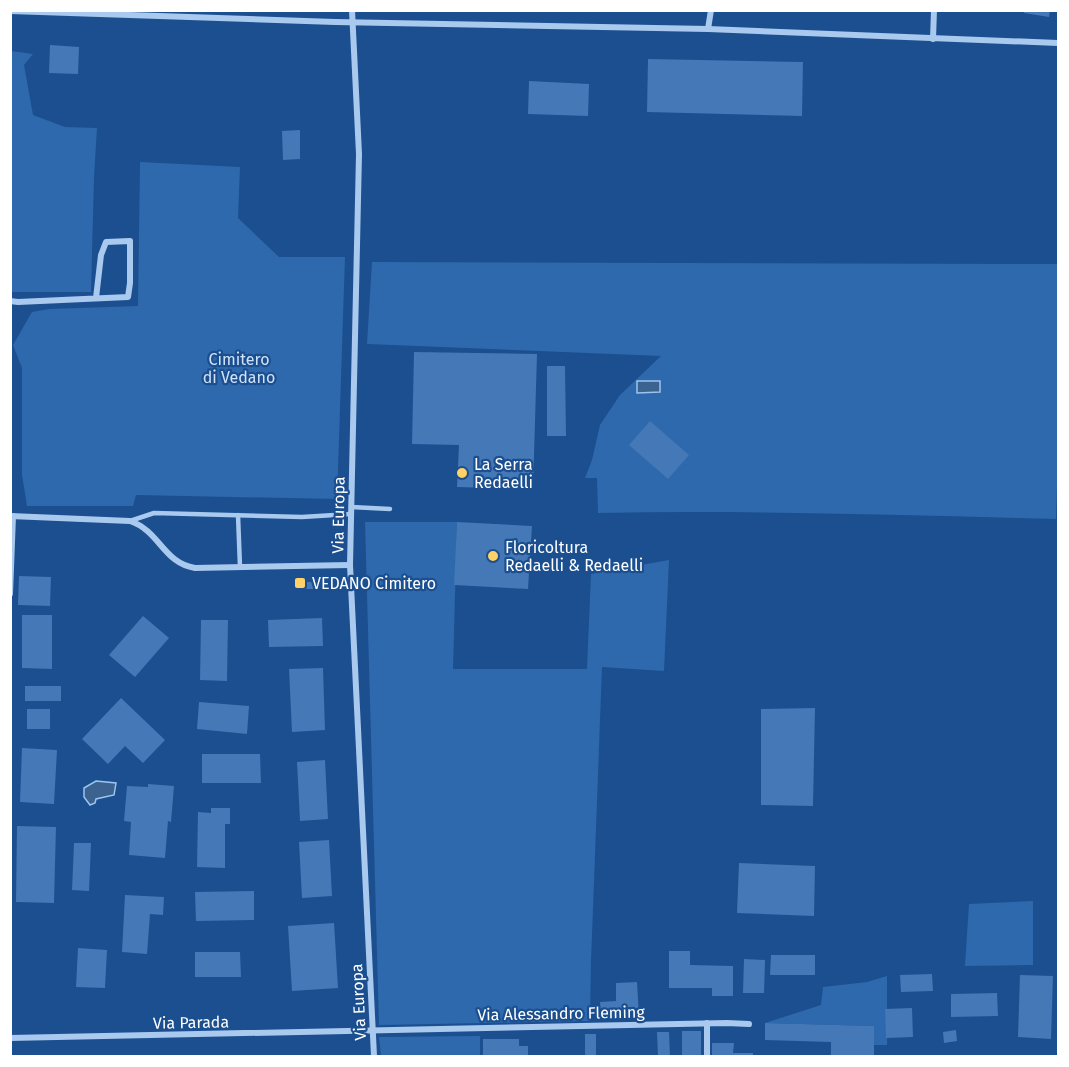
<svg xmlns="http://www.w3.org/2000/svg" width="1069" height="1067" font-family="'Fira Sans',sans-serif">
<style>
.green{fill:#2e69ad}
.water{fill:#3c6290;stroke:#9cc4f0;stroke-width:1.5}
.building{fill:#4478b7}
.lines{fill:none;stroke-linecap:round;stroke-linejoin:round}
.service{stroke:#a9c9ee;stroke-width:4.5}
.minor{stroke:#a9c9ee;stroke-width:6}
.poi-dot{fill:#ffd166;stroke:#1b4f8f;stroke-width:2}
.labels{text-anchor:middle;stroke-width:4.5;stroke-linejoin:round;paint-order:stroke}
.park-label{font-size:16px;fill:#cfe3fa;stroke:#1b4f8f}
.poi-label{font-size:16px;fill:#fff;stroke:#1b4f8f;text-anchor:start}
.street-label{font-size:16px;fill:#fff;stroke:#1b4f8f}
</style>
<rect width="100%" height="100%" fill="#1b4f8f"/>
<g class="green">
<polygon points="11,51 33,54 24,65 33,115 65,127 97,128 94,177 91,292 11,292"/>
<polygon points="140,162 240,167 238,218 279,257 345,257 337,499 136,495 133,506 27,506 22,475 22,368 13,345 32,312 49,309 138,306"/>
<path d="M372,262l686,2v192l-2,63c-152,-4 -305,-9 -458,-6l-1,-35h-12l7,-18 8,-35 20,-30 41,-39 -294,-12z"/>
<polygon points="365,522 457,522 453,669 587,669 591,574 669,560 664,671 602,667 591,962 590,1021 379,1025"/>
<polygon points="1033,901 1033,965 965,966 969,904"/>
<polygon points="887,976 887,1045 874,1045 874,1026 765,1023 821,1005 823,987 867,982"/>
<polygon points="480,1036 480,1056 381,1056 379,1037"/>
</g>
<g class="water">
<polygon points="637,381 660,381 660,392 637,393"/>
<polygon points="96,781 116,783 114,795 96,799 95,803 90,805 84,797 84,788"/>
</g>
<g class="building">
<polygon points="1024,10 1050,10 1049,17 1024,13"/>
<polygon points="50,45 79,47 78,74 49,73"/>
<polygon points="648,59 803,62 802,116 647,112"/>
<polygon points="529,81 589,84 588,116 528,114"/>
<polygon points="300,130 300,159 283,160 282,131"/>
<polygon points="414,352 537,354 533,489 457,487 459,445 412,444"/>
<polygon points="547,366 565,366 566,436 547,436"/>
<polygon points="650,421 689,455 668,479 629,445"/>
<polygon points="457,522 532,526 528,589 454,585"/>
<polygon points="19,576 51,577 50,606 18,605"/>
<rect x="302" y="582" width="16" height="7"/>
<polygon points="22,615 52,615 52,669 22,668"/>
<polygon points="143,616 169,638 135,677 109,655"/>
<polygon points="322,618 323,646 269,647 268,620"/>
<polygon points="201,620 228,620 227,681 200,680"/>
<polygon points="323,668 325,730 292,732 289,669"/>
<rect x="25" y="686" width="36" height="15"/>
<polygon points="121,698 165,740 143,763 125,746 108,764 82,739"/>
<polygon points="199,702 249,706 247,734 197,729"/>
<polygon points="815,708 813,806 761,805 761,709"/>
<rect x="27" y="709" width="23" height="20"/>
<polygon points="22,748 57,750 54,804 20,802"/>
<polygon points="202,754 260,754 261,783 202,783"/>
<polygon points="325,760 328,819 300,821 297,762"/>
<polygon points="148,784 174,786 171,822 168,821 165,858 129,855 131,822 124,821 127,786 148,787"/>
<polygon points="211,808 230,808 230,824 225,824 225,868 197,867 198,812 211,813"/>
<polygon points="17,826 56,827 54,903 16,902"/>
<polygon points="329,840 332,896 302,898 299,842"/>
<polygon points="74,843 91,843 89,891 72,890"/>
<polygon points="739,863 815,866 814,916 737,913"/>
<polygon points="254,891 254,920 196,921 195,892"/>
<polygon points="125,895 164,897 163,915 150,914 147,954 122,952"/>
<polygon points="334,923 338,988 292,991 288,926"/>
<polygon points="78,948 107,950 105,988 76,987"/>
<polygon points="669,951 690,951 690,965 733,966 733,996 712,996 712,988 669,988"/>
<polygon points="195,952 240,952 241,977 195,977"/>
<polygon points="771,955 815,955 815,975 770,975"/>
<polygon points="744,959 765,960 764,993 743,993"/>
<polygon points="932,974 933,991 901,992 900,975"/>
<polygon points="1020,975 1053,976 1051,1039 1018,1037"/>
<polygon points="637,982 639,1017 601,1019 600,1002 616,1001 616,983"/>
<polygon points="997,993 998,1016 951,1017 951,994"/>
<polygon points="912,1008 913,1037 886,1038 885,1009"/>
<polygon points="765,1023 874,1026 874,1056 831,1056 831,1042 765,1040"/>
<polygon points="956,1030 957,1041 944,1043 943,1032"/>
<rect x="682" y="1031" width="19" height="25"/>
<polygon points="657,1032 669,1032 670,1056 658,1056"/>
<rect x="585" y="1034" width="11" height="22"/>
<polygon points="483,1039 519,1039 519,1046 528,1046 528,1056 483,1056"/>
<polygon points="712,1043 734,1043 733,1053 753,1053 753,1056 712,1056"/>
</g>
<g class="lines">
<g class="service">
<polyline points="351,507 390,509"/>
<polyline points="238,515 240,567"/>
<polyline points="130,521 154,513 302,517 351,514"/>
</g>
<g class="minor">
<polyline points="352,10 359,154 350,565 374,1056"/>
<polyline points="10,11 335,22 708,29 1058,43"/>
<polyline points="708,29 711,10"/>
<polyline points="933,39 934,10"/>
<polyline points="10,301 18,302 128,297 130,283 130,241 106,242 101,255 96,298"/>
<path d="M10,516l120,5c30,10 33,42 65,47l155,-3"/>
<polyline points="10,594 13,516"/>
<polyline points="10,1038 727,1023 749,1024"/>
<polyline points="707,1056 707,1023"/>
</g>
</g>
<g class="poi-dot">
<circle cx="462" cy="473" r="6"/>
<circle cx="493" cy="556" r="6"/>
<rect x="294" y="577" width="12" height="12" rx="3"/>
</g>
<g class="labels">
<g class="park-label">
<text x="239" y="365">Cimitero<tspan x="239" dy="18">di Vedano</tspan></text>
</g>
<g class="poi-label">
<text x="474" y="470">La Serra<tspan x="474" dy="18">Redaelli</tspan></text>
<text x="505" y="553">Floricoltura<tspan x="505" dy="18">Redaelli &amp; Redaelli</tspan></text>
<text x="312" y="589">VEDANO Cimitero</text>
</g>
<g class="street-label">
<text transform="translate(338 515) rotate(-89)" y="6">Via Europa</text>
<text transform="translate(358 1002) rotate(-93)" y="6">Via Europa</text>
<text transform="translate(561 1013) rotate(-1)" y="6">Via Alessandro Fleming</text>
<text transform="translate(191 1022) rotate(-1)" y="6">Via Parada</text>
</g>
</g>
<rect width="1069" height="1067" fill="none" stroke="#ffffff" stroke-width="24"/>
</svg>
